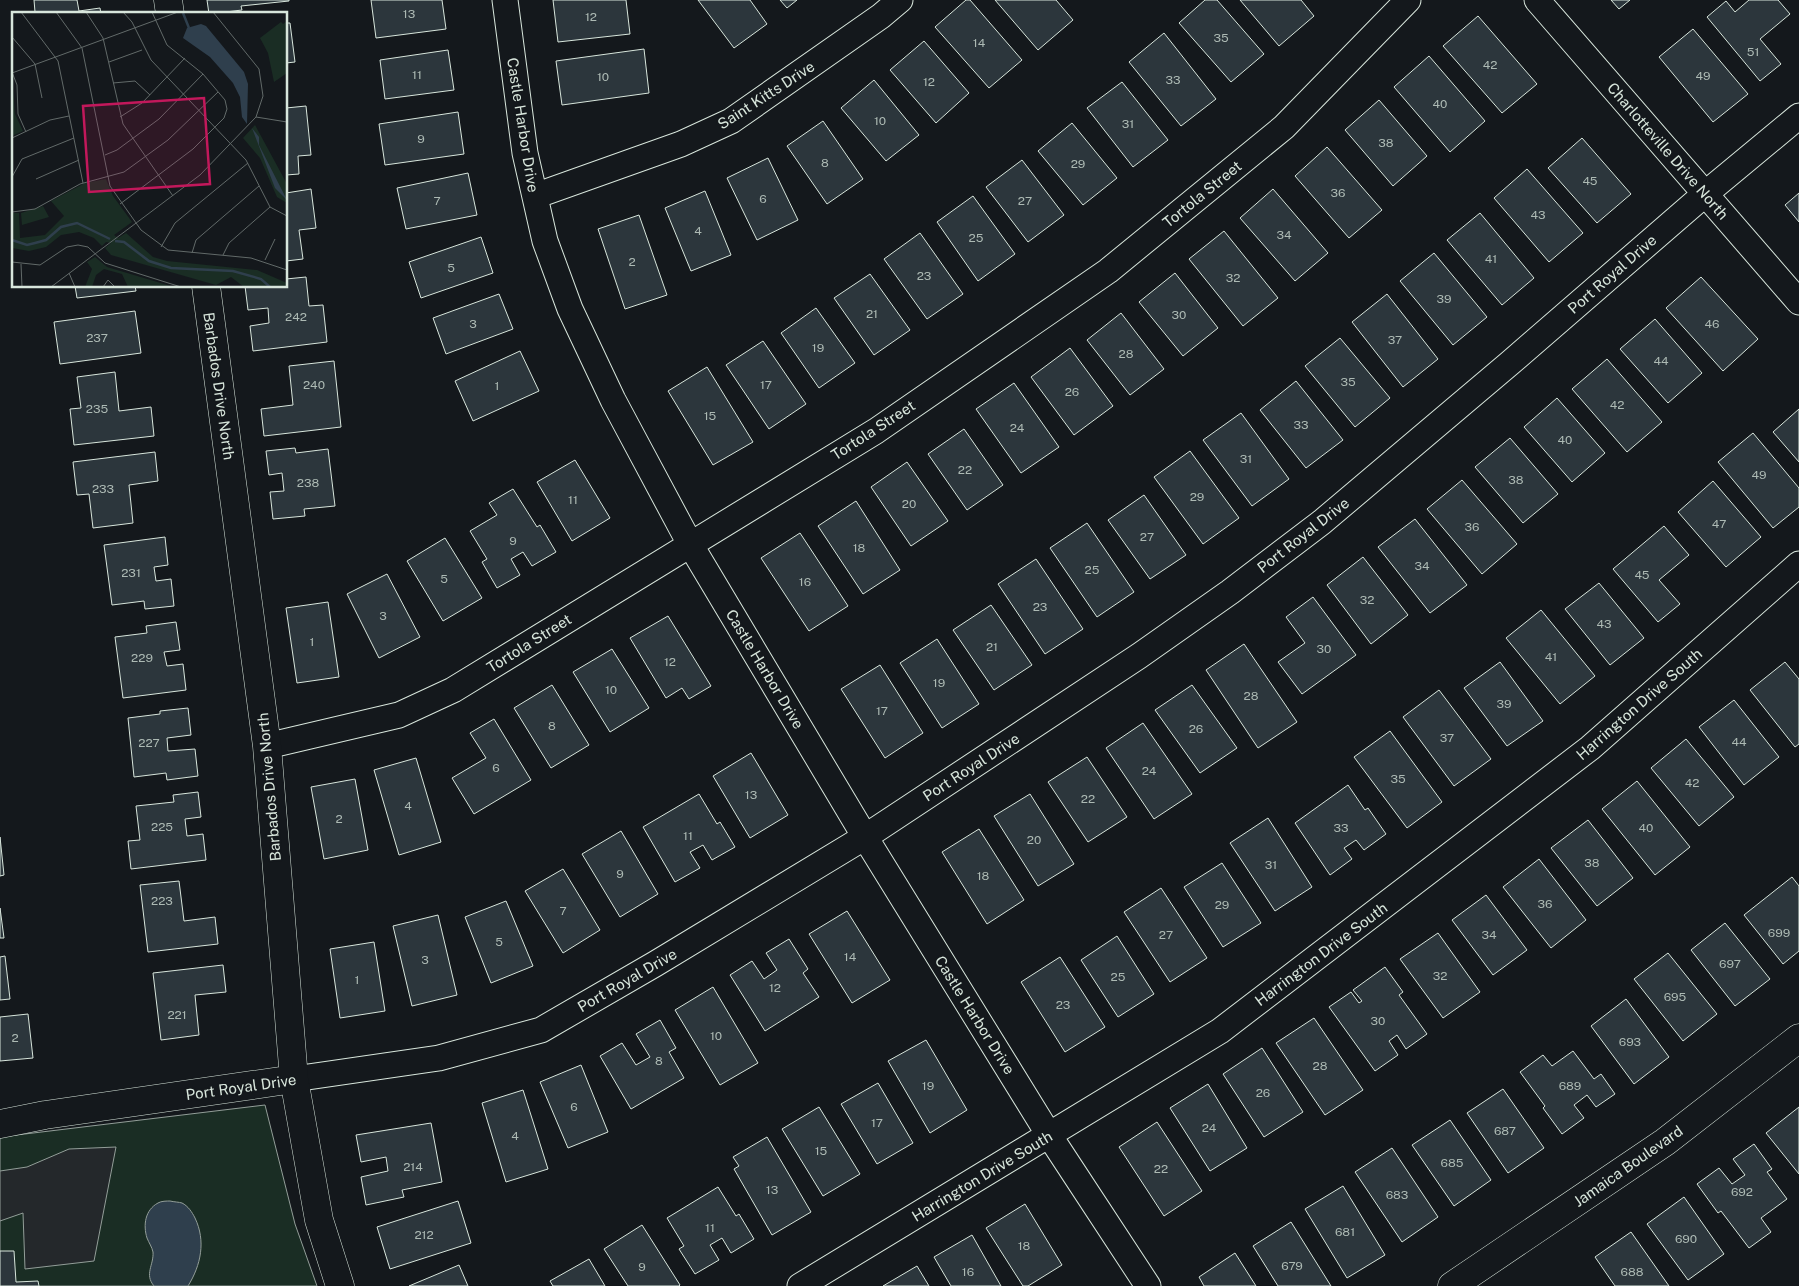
<svg xmlns="http://www.w3.org/2000/svg" width="1799" height="1286" viewBox="0 0 1799 1286" font-family="'Public Sans',sans-serif">
	<rect width="100%" height="100%" fill="#14181c"/>
	<path fill="#1a2d24" stroke="#939e99" d="M265 1105 295 1224 317 1286H0V1137Z"/>
	<path fill="#24282b" stroke="#939e99" d="M116 1147 94 1261 25 1269 23 1213 0 1221V1171L27 1167 69 1149Z"/>
	<path fill="#2f3f4d" stroke="#939e99" d="M170 1201C174 1202 179 1202 182 1203 188 1206 192 1212 195 1218 206 1241 201 1265 188 1286H154C144 1274 154 1265 153 1252 152 1247 149 1243 147 1238 143 1225 145 1210 158 1203 161 1201 167 1201 170 1201Z"/>
	<path fill="#2c363c" stroke="#d8e6dc" d="M34 0H77L79 11 100 8 101 14H22L35 12Z
		M207 0H289V1L241 6 242 10 209 14Z
		M371 0H442L446 29 376 38Z
		M553 0H626L630 34 558 42Z
		M698 0H750L767 24 734 48Z
		M780 0H797L787 8Z
		M966 0H970L1022 60 989 88 935 27Z
		M995 0H1056L1073 20 1038 50Z
		M1205 0H1217L1264 54 1231 82 1179 23Z
		M1240 0H1301L1314 16 1279 46Z
		M1611 0H1630L1619 9Z
		M1749 0H1778L1790 14 1760 39 1781 64 1760 81 1707 17 1726 1 1735 12Z
		M1478 16 1537 84 1502 113 1443 46Z
		M286 23H290L295 62 286 63Z
		M1693 29 1748 94 1713 122 1659 57Z
		M1164 33 1216 99 1181 126 1129 62Z
		M924 41 969 93 936 123 890 70Z
		M644 49 649 93 562 105 556 61Z
		M448 50 454 90 385 99 380 60Z
		M1429 56 1485 121 1450 152 1394 87Z
		M874 80 919 135 886 161 841 108Z
		M1122 82 1168 140 1133 167 1087 108Z
		M1379 100 1427 156 1393 186 1345 130Z
		M306 106 311 155 298 156 299 174 286 175V108Z
		M458 112 464 154 385 165 379 124Z
		M823 121 863 179 827 204 787 146Z
		M1072 123 1117 178 1083 205 1038 151Z
		M1582 138 1631 194 1597 223 1548 168Z
		M1327 147 1382 210 1349 238 1295 176Z
		M768 158 798 220 757 240 727 178Z
		M1022 160 1064 215 1028 242 986 187Z
		M1527 169 1583 233 1549 262 1494 198Z
		M468 173 477 215 406 229 397 188Z
		M311 189 316 228 299 230 303 259 286 261V193Z
		M1273 189 1328 253 1295 281 1240 218Z
		M705 191 731 255 691 271 665 208Z
		M1799 193V222L1785 205Z
		M973 196 1015 254 978 281 937 222Z
		M1480 213 1534 278 1502 305 1447 240Z
		M639 215 667 295 625 309 598 229Z
		M1224 231 1278 298 1243 326 1189 259Z
		M920 233 963 294 927 319 884 259Z
		M481 237 493 273 421 298 409 262Z
		M1434 253 1487 317 1453 345 1400 281Z
		M1175 273 1218 328 1183 356 1139 302Z
		M870 274 910 330 874 355 834 298Z
		M306 277 309 306 323 305 327 342 253 351 250 326 269 323 268 308 248 310 245 286H286V279Z
		M1701 277 1758 339 1723 371 1666 308Z
		M75 286H135L136 291 77 298Z
		M499 294 513 329 446 354 433 318Z
		M1387 294 1438 359 1403 387 1352 322Z
		M816 308 855 363 819 388 781 333Z
		M135 311 141 353 60 364 54 322Z
		M1121 313 1164 369 1130 395 1087 340Z
		M1655 319 1702 373 1668 403 1620 349Z
		M1340 338 1390 398 1355 427 1305 366Z
		M763 341 806 404 769 429 726 365Z
		M1070 348 1113 406 1074 435 1031 377Z
		M520 351 539 391 473 421 455 381Z
		M1607 359 1662 422 1627 452 1572 389Z
		M334 361 341 427 264 436 261 409 293 405 289 366Z
		M707 367 753 442 713 465 668 391Z
		M115 372 119 411 151 407 154 436 74 445 70 409 81 408 77 377Z
		M1296 381 1343 440 1306 468 1260 410Z
		M1014 383 1059 447 1021 473 976 409Z
		M1557 398 1605 453 1572 482 1524 427Z
		M1799 409V462L1773 432Z
		M1241 413 1289 479 1252 506 1203 440Z
		M964 429 1003 485 967 510 928 454Z
		M1753 433 1799 488V507L1773 528 1718 462Z
		M1510 438 1558 494 1523 523 1475 467Z
		M295 448 296 453 328 449 335 506 304 509 305 516 273 519 270 492 284 491 282 473 269 475 266 451Z
		M1190 451 1239 518 1203 544 1154 477Z
		M155 452 158 481 129 485 133 523 93 528 89 494 77 495 73 462Z
		M575 460 610 518 572 541 537 482Z
		M907 462 948 521 911 546 871 487Z
		M1462 480 1517 544 1482 574 1427 509Z
		M1713 481 1761 537 1726 567 1678 512Z
		M513 489 537 527 540 525 556 552 532 566 523 552 511 559 520 575 497 588 482 562 487 559 470 531 497 515 489 503Z
		M1144 495 1186 555 1150 579 1108 520Z
		M856 501 900 570 863 594 818 526Z
		M1415 519 1467 585 1430 613 1378 547Z
		M1087 523 1134 592 1097 617 1050 548Z
		M1664 526 1689 555 1659 580 1680 604 1658 622 1613 569Z
		M800 533 848 606 809 631 761 558Z
		M165 537 168 565 154 567 156 581 171 579 174 606 145 609 144 601 112 605 104 545Z
		M445 538 482 598 443 621 407 561Z
		M1363 557 1408 615 1371 644 1327 585Z
		M1036 559 1083 629 1045 654 998 584Z
		M387 574 420 637 379 658 347 594Z
		M1599 583 1644 638 1610 665 1565 609Z
		M1313 597 1356 655 1302 694 1278 662 1305 643 1286 617Z
		M328 602 339 677 297 683 286 608Z
		M991 605 1032 665 994 690 953 630Z
		M1541 610 1595 676 1560 704 1506 638Z
		M668 616 711 686 689 699 682 688 666 698 630 638Z
		M176 622 180 650 164 652 167 666 183 664 186 690 123 698 115 637 147 633 146 626Z
		M937 639 979 704 942 728 900 663Z
		M1244 644 1297 722 1258 748 1206 670Z
		M612 649 649 708 610 732 573 672Z
		M1500 662 1543 721 1507 746 1464 688Z
		M1785 662 1799 679V744L1795 747 1750 690Z
		M880 665 923 733 885 758 841 689Z
		M552 685 589 745 551 768 514 708Z
		M1192 685 1237 748 1200 773 1155 710Z
		M1439 690 1491 759 1454 786 1403 717Z
		M1734 700 1779 757 1744 785 1699 727Z
		M188 708 191 735 167 738 168 751 195 749 198 776 167 780 166 773 134 777 128 718 160 714V711Z
		M494 719 531 780 474 814 452 778 486 758 470 733Z
		M1143 723 1192 794 1154 819 1106 748Z
		M1390 731 1442 802 1407 828 1354 757Z
		M1686 739 1734 797 1699 826 1651 768Z
		M751 753 788 815 750 838 713 776Z
		M1087 757 1127 817 1088 842 1048 782Z
		M416 758 441 842 399 855 374 770Z
		M355 779 368 850 324 859 311 787Z
		M1637 781 1690 847 1655 875 1602 809Z
		M1348 785 1365 810 1368 808 1386 834 1364 850 1356 840 1344 848 1352 859 1330 875 1295 823Z
		M198 792 201 817 185 819 187 836 203 834 206 860 131 869 128 841 140 840 136 806 174 802 173 795Z
		M699 794 717 824 720 822 735 847 712 860 703 845 690 852 700 868 675 882 643 827Z
		M1030 794 1074 864 1038 886 994 816Z
		M1268 818 1312 887 1275 911 1230 843Z
		M1588 820 1633 878 1597 906 1551 848Z
		M979 829 1024 900 987 924 942 852Z
		M621 831 658 894 620 917 582 854Z
		M0 837 4 875 0 876Z
		M1539 859 1586 920 1551 948 1503 887Z
		M1222 863 1261 923 1223 947 1184 887Z
		M563 869 600 930 563 953 525 891Z
		M1792 877 1799 886V951L1783 964 1744 915Z
		M179 881 184 921 215 917 218 944 148 952 140 885Z
		M1161 888 1207 958 1170 982 1124 912Z
		M1486 895 1527 950 1493 975 1452 920Z
		M506 901 533 966 491 983 465 917Z
		M0 908 4 938H0Z
		M847 911 890 980 852 1003 809 934Z
		M438 915 457 995 412 1006 393 926Z
		M1725 923 1770 979 1735 1006 1691 950Z
		M1438 933 1480 992 1443 1018 1400 959Z
		M1117 936 1154 994 1118 1017 1081 960Z
		M789 939 808 969 803 973 819 997 765 1031 730 975 752 961 764 979 777 970 766 953Z
		M374 942 385 1011 340 1018 330 949Z
		M1668 953 1717 1014 1683 1041 1634 979Z
		M5 956 10 999 0 1000V957Z
		M1060 957 1105 1027 1065 1052 1021 982Z
		M223 965 226 992 195 995 199 1035 161 1040 153 973Z
		M1385 967 1403 992 1399 995 1427 1034 1406 1049 1397 1035 1389 1041 1398 1055 1375 1071 1329 1007 1351 992 1359 1003 1362 1001 1353 990Z
		M713 987 758 1063 720 1085 675 1010Z
		M1626 999 1669 1057 1634 1084 1591 1026Z
		M28 1014 33 1058 0 1061V1017Z
		M1314 1018 1363 1090 1325 1115 1276 1043Z
		M660 1020 676 1048 669 1052 684 1078 631 1109 600 1056 622 1043 636 1065 650 1057 636 1034Z
		M926 1040 967 1110 930 1133 888 1061Z
		M1262 1048 1303 1112 1264 1137 1223 1074Z
		M1573 1051 1594 1079 1601 1074 1615 1094 1596 1107 1587 1095 1574 1105 1584 1118 1562 1134 1543 1108 1545 1106 1520 1072 1543 1055 1552 1066Z
		M581 1065 608 1132 568 1148 540 1082Z
		M878 1083 913 1143 877 1164 841 1104Z
		M1208 1084 1247 1148 1210 1171 1170 1108Z
		M1503 1089 1544 1148 1508 1173 1467 1113Z
		M523 1090 548 1169 506 1182 482 1103Z
		M819 1107 860 1174 823 1196 782 1129Z
		M1799 1107V1174L1766 1133Z
		M1450 1120 1491 1180 1454 1206 1412 1145Z
		M1157 1122 1202 1191 1164 1216 1119 1147Z
		M431 1123 442 1182 402 1190 404 1197 366 1205 361 1177 388 1171 386 1157 361 1162 356 1135Z
		M767 1137 811 1212 772 1235 734 1169 739 1166 733 1157Z
		M1754 1144 1772 1169 1767 1172 1787 1199 1761 1218 1771 1232 1749 1248 1721 1211 1718 1213 1697 1184 1719 1168 1732 1184 1745 1175 1733 1159Z
		M1392 1148 1438 1217 1402 1242 1355 1172Z
		M1343 1186 1385 1255 1347 1278 1305 1209Z
		M718 1187 736 1216 739 1214 754 1239 731 1253 722 1238 710 1245 719 1260 695 1274 679 1249 684 1246 667 1218Z
		M1684 1197 1724 1254 1688 1280 1647 1224Z
		M458 1201 471 1243 390 1269 377 1227Z
		M1025 1204 1062 1265 1028 1286H1023L986 1228Z
		M1291 1222 1331 1286H1278L1253 1246Z
		M642 1225 680 1285 679 1286H628L604 1249Z
		M1631 1232 1669 1286H1615L1595 1257Z
		M972 1235 1001 1286H951L934 1257Z
		M0 1251H14L16 1282 38 1281 39 1286H0Z
		M1235 1253 1256 1286H1204L1199 1277Z
		M589 1259 605 1286H553L550 1281Z
		M459 1265 468 1286H409Z
		M917 1266 929 1286H883Z"/>
	<g fill="none" stroke-linecap="round" stroke-linejoin="round">
		<defs>
			<path id="minor" d="M505 0 525 153 545 241 570 309 613 400 690 544 865 837 1049 1135 1148 1286
				M1537 0 1799 302
				M535 196 681 144 731 121 881 16 900 0
				M267 746 399 715 453 690 876 431 1108 271 1284 127 1408 0
				M294 1079 439 1058 541 1030 655 964 865 837 1139 656 1230 592 1322 522 1510 363 1705 194 1799 116
				M800 1286 1220 1031 1590 748 1799 564"/>
			<path id="tertiary" d="M168 0 170 14
				M206 286 267 746 294 1079 319 1220 340 1286
				M0 1124 45 1115 294 1079
				M1452 1286 1665 1142 1799 1038"/>
		</defs>
		<use href="#minor" stroke="#d8e6dc" stroke-width="27"/>
		<use href="#tertiary" stroke="#d8e6dc" stroke-width="29"/>
		<use href="#minor" stroke="#14181c" stroke-width="25"/>
		<use href="#tertiary" stroke="#14181c" stroke-width="28"/>
	</g>
	<g text-anchor="middle" dominant-baseline="central" stroke-width="4" stroke-linejoin="round" paint-order="stroke">
		<g font-size="12" fill="#adbab4">
			<text x="409" y="14">13</text>
			<text x="591" y="17">12</text>
			<text x="1221" y="38">35</text>
			<text x="979" y="43">14</text>
			<text x="1753" y="52">51</text>
			<text x="1490" y="65">42</text>
			<text x="417" y="75">11</text>
			<text x="1703" y="76">49</text>
			<text x="603" y="77">10</text>
			<text x="1173" y="80">33</text>
			<text x="929" y="82">12</text>
			<text x="1440" y="104">40</text>
			<text x="880" y="121">10</text>
			<text x="1128" y="124">31</text>
			<text x="421" y="139">9</text>
			<text x="1386" y="143">38</text>
			<text x="825" y="163">8</text>
			<text x="1078" y="164">29</text>
			<text x="1590" y="181">45</text>
			<text x="1338" y="193">36</text>
			<text x="763" y="199">6</text>
			<text x="437" y="201">7</text>
			<text x="1025" y="201">27</text>
			<text x="1538" y="215">43</text>
			<text x="698" y="231">4</text>
			<text x="1284" y="235">34</text>
			<text x="976" y="238">25</text>
			<text x="1491" y="259">41</text>
			<text x="632" y="262">2</text>
			<text x="451" y="268">5</text>
			<text x="924" y="276">23</text>
			<text x="1233" y="278">32</text>
			<text x="1444" y="299">39</text>
			<text x="872" y="314">21</text>
			<text x="1179" y="315">30</text>
			<text x="296" y="317">242</text>
			<text x="473" y="324">3</text>
			<text x="1712" y="324">46</text>
			<text x="97" y="338">237</text>
			<text x="1395" y="340">37</text>
			<text x="818" y="348">19</text>
			<text x="1126" y="354">28</text>
			<text x="1661" y="361">44</text>
			<text x="1348" y="382">35</text>
			<text x="314" y="385">240</text>
			<text x="766" y="385">17</text>
			<text x="497" y="386">1</text>
			<text x="1072" y="392">26</text>
			<text x="1617" y="405">42</text>
			<text x="97" y="409">235</text>
			<text x="710" y="416">15</text>
			<text x="1301" y="425">33</text>
			<text x="1017" y="428">24</text>
			<text x="1565" y="440">40</text>
			<text x="1246" y="459">31</text>
			<text x="965" y="470">22</text>
			<text x="1759" y="475">49</text>
			<text x="1516" y="480">38</text>
			<text x="308" y="483">238</text>
			<text x="103" y="489">233</text>
			<text x="1197" y="497">29</text>
			<text x="573" y="500">11</text>
			<text x="909" y="504">20</text>
			<text x="1719" y="524">47</text>
			<text x="1472" y="527">36</text>
			<text x="1147" y="537">27</text>
			<text x="513" y="541">9</text>
			<text x="859" y="548">18</text>
			<text x="1422" y="566">34</text>
			<text x="1092" y="570">25</text>
			<text x="131" y="573">231</text>
			<text x="1642" y="575">45</text>
			<text x="444" y="579">5</text>
			<text x="805" y="582">16</text>
			<text x="1367" y="600">32</text>
			<text x="1040" y="607">23</text>
			<text x="383" y="616">3</text>
			<text x="1604" y="624">43</text>
			<text x="312" y="642">1</text>
			<text x="992" y="647">21</text>
			<text x="1324" y="649">30</text>
			<text x="1551" y="657">41</text>
			<text x="142" y="658">229</text>
			<text x="670" y="662">12</text>
			<text x="939" y="683">19</text>
			<text x="611" y="690">10</text>
			<text x="1251" y="696">28</text>
			<text x="1504" y="704">39</text>
			<text x="882" y="711">17</text>
			<text x="552" y="726">8</text>
			<text x="1196" y="729">26</text>
			<text x="1447" y="738">37</text>
			<text x="1739" y="742">44</text>
			<text x="149" y="743">227</text>
			<text x="496" y="768">6</text>
			<text x="1149" y="771">24</text>
			<text x="1398" y="779">35</text>
			<text x="1692" y="783">42</text>
			<text x="751" y="795">13</text>
			<text x="1088" y="799">22</text>
			<text x="408" y="806">4</text>
			<text x="339" y="819">2</text>
			<text x="162" y="827">225</text>
			<text x="1341" y="828">33</text>
			<text x="1646" y="828">40</text>
			<text x="688" y="836">11</text>
			<text x="1034" y="840">20</text>
			<text x="1592" y="863">38</text>
			<text x="1271" y="865">31</text>
			<text x="620" y="874">9</text>
			<text x="983" y="876">18</text>
			<text x="162" y="901">223</text>
			<text x="1545" y="904">36</text>
			<text x="1222" y="905">29</text>
			<text x="563" y="911">7</text>
			<text x="1779" y="933">699</text>
			<text x="1166" y="935">27</text>
			<text x="1489" y="935">34</text>
			<text x="499" y="942">5</text>
			<text x="850" y="957">14</text>
			<text x="425" y="960">3</text>
			<text x="1730" y="964">697</text>
			<text x="1440" y="976">32</text>
			<text x="1118" y="977">25</text>
			<text x="357" y="980">1</text>
			<text x="775" y="988">12</text>
			<text x="1675" y="997">695</text>
			<text x="1063" y="1005">23</text>
			<text x="177" y="1015">221</text>
			<text x="1378" y="1021">30</text>
			<text x="716" y="1036">10</text>
			<text x="15" y="1038">2</text>
			<text x="1630" y="1042">693</text>
			<text x="659" y="1061">8</text>
			<text x="1320" y="1066">28</text>
			<text x="928" y="1086">19</text>
			<text x="1570" y="1086">689</text>
			<text x="1263" y="1093">26</text>
			<text x="574" y="1107">6</text>
			<text x="877" y="1123">17</text>
			<text x="1209" y="1128">24</text>
			<text x="1505" y="1131">687</text>
			<text x="515" y="1136">4</text>
			<text x="821" y="1151">15</text>
			<text x="1452" y="1163">685</text>
			<text x="413" y="1167">214</text>
			<text x="1161" y="1169">22</text>
			<text x="772" y="1190">13</text>
			<text x="1742" y="1192">692</text>
			<text x="1397" y="1195">683</text>
			<text x="710" y="1228">11</text>
			<text x="1345" y="1232">681</text>
			<text x="424" y="1235">212</text>
			<text x="1686" y="1239">690</text>
			<text x="1024" y="1246">18</text>
			<text x="1292" y="1266">679</text>
			<text x="642" y="1267">9</text>
			<text x="968" y="1272">16</text>
			<text x="1632" y="1272">688</text>
		</g>
		<g font-size="15" fill="#d8e6dc" stroke="#14181c">
			<text transform="translate(766 95) rotate(-33)">Saint Kitts Drive</text>
			<text transform="translate(523 125) rotate(81)">Castle Harbor Drive</text>
			<text transform="translate(1668 151) rotate(49)">Charlotteville Drive North</text>
			<text transform="translate(1202 194) rotate(-39)">Tortola Street</text>
			<text transform="translate(1612 274) rotate(-41)">Port Royal Drive</text>
			<text transform="translate(219 386) rotate(82)">Barbados Drive North</text>
			<text transform="translate(873 430) rotate(-33)">Tortola Street</text>
			<text transform="translate(1303 535) rotate(-38)">Port Royal Drive</text>
			<text transform="translate(529 643) rotate(-32)">Tortola Street</text>
			<text transform="translate(765 669) rotate(59)">Castle Harbor Drive</text>
			<text transform="translate(1639 704) rotate(-41)">Harrington Drive South</text>
			<text transform="translate(971 767) rotate(-33)">Port Royal Drive</text>
			<text transform="translate(269 787) rotate(-95)">Barbados Drive North</text>
			<text transform="translate(1321 954) rotate(-37)">Harrington Drive South</text>
			<text transform="translate(627 980) rotate(-30)">Port Royal Drive</text>
			<text transform="translate(975 1015) rotate(58)">Castle Harbor Drive</text>
			<text transform="translate(241 1087) rotate(-8)">Port Royal Drive</text>
			<text transform="translate(1628 1166) rotate(-35)">Jamaica Boulevard</text>
			<text transform="translate(982 1176) rotate(-31)">Harrington Drive South</text>
		</g>
	</g>
	<g transform="translate(12 12)">
		<rect width="275" height="275" fill="#14181c"/>
		<path d="M275 9V61L262 70 256 41 248 26 269 10 271 12ZM0 65 3 102 11 119 0 124ZM243 113 275 172V191L265 185 248 146 231 126ZM94 167 101 184 120 210 102 223 106 226 114 221 141 245 155 249 245 258 275 271V275H232L219 265 204 273 99 243 93 236 99 231 94 230 90 234 82 226 67 220 49 223 34 235 17 239 0 236V201H7L8 226 33 223 52 204 39 189 73 171ZM31 194 37 205 10 213 9 201ZM83 245 95 255 162 275H116L110 262 92 257 84 263 80 275H73L80 257 75 250Z" fill="#1a2d24"/>
		<path d="M189 12 194 14 232 60 236 72 235 112 230 105 228 85 221 71 198 45 171 26 175 16ZM240 116 247 125V133L275 188 263 176Z" fill="#2f3f4d"/>
		<path fill="none" stroke="#2f3f4d" stroke-width="2.5" d="M171 1 177 16M0 228 15 233 23 231 34 228 49 215 65 211 98 227M103 229 112 230 137 249 159 256 221 259 249 267 258 275"/>
		<path fill="none" stroke="#626a69" stroke-width="1" d="M9 0 46 49 71 171M44 0 70 36 98 174 129 218 156 238 239 246 275 258M74 0 91 26 111 112 161 184M111 0 120 10 139 48 234 148 258 195 275 204M0 25 23 52 30 86M97 50 130 38M0 60 5 73 6 102 14 120M0 61 166 0M101 71 123 69 138 83M108 105 130 91 173 46M244 105 275 110M0 126 38 108 57 104M93 143 105 138 147 107 191 62M0 165 10 147 62 126M24 167 67 148M108 192 181 137 212 106 215 97 213 88 191 62 155 33 140 0M0 200 23 197 68 172 112 160 156 128 206 80M149 235 163 211 236 151M180 241 184 228 247 174M211 243 217 231 258 195M253 248 263 227M0 250 28 253 55 235 66 233 76 235 93 251 169 275M9 252 10 275M57 261 63 275M39 275 188 163 244 105 251 84 247 57 201 0M91 275 96 268 103 275"/>
		<path fill="#c2185b" fill-opacity="0.15" stroke="#c2185b" stroke-width="2.5" d="M192 86 198 172 77 180 71 94Z"/>
		<rect width="275" height="275" fill="none" stroke="#d8e6dc" stroke-width="2.5"/>
	</g>
</svg>
